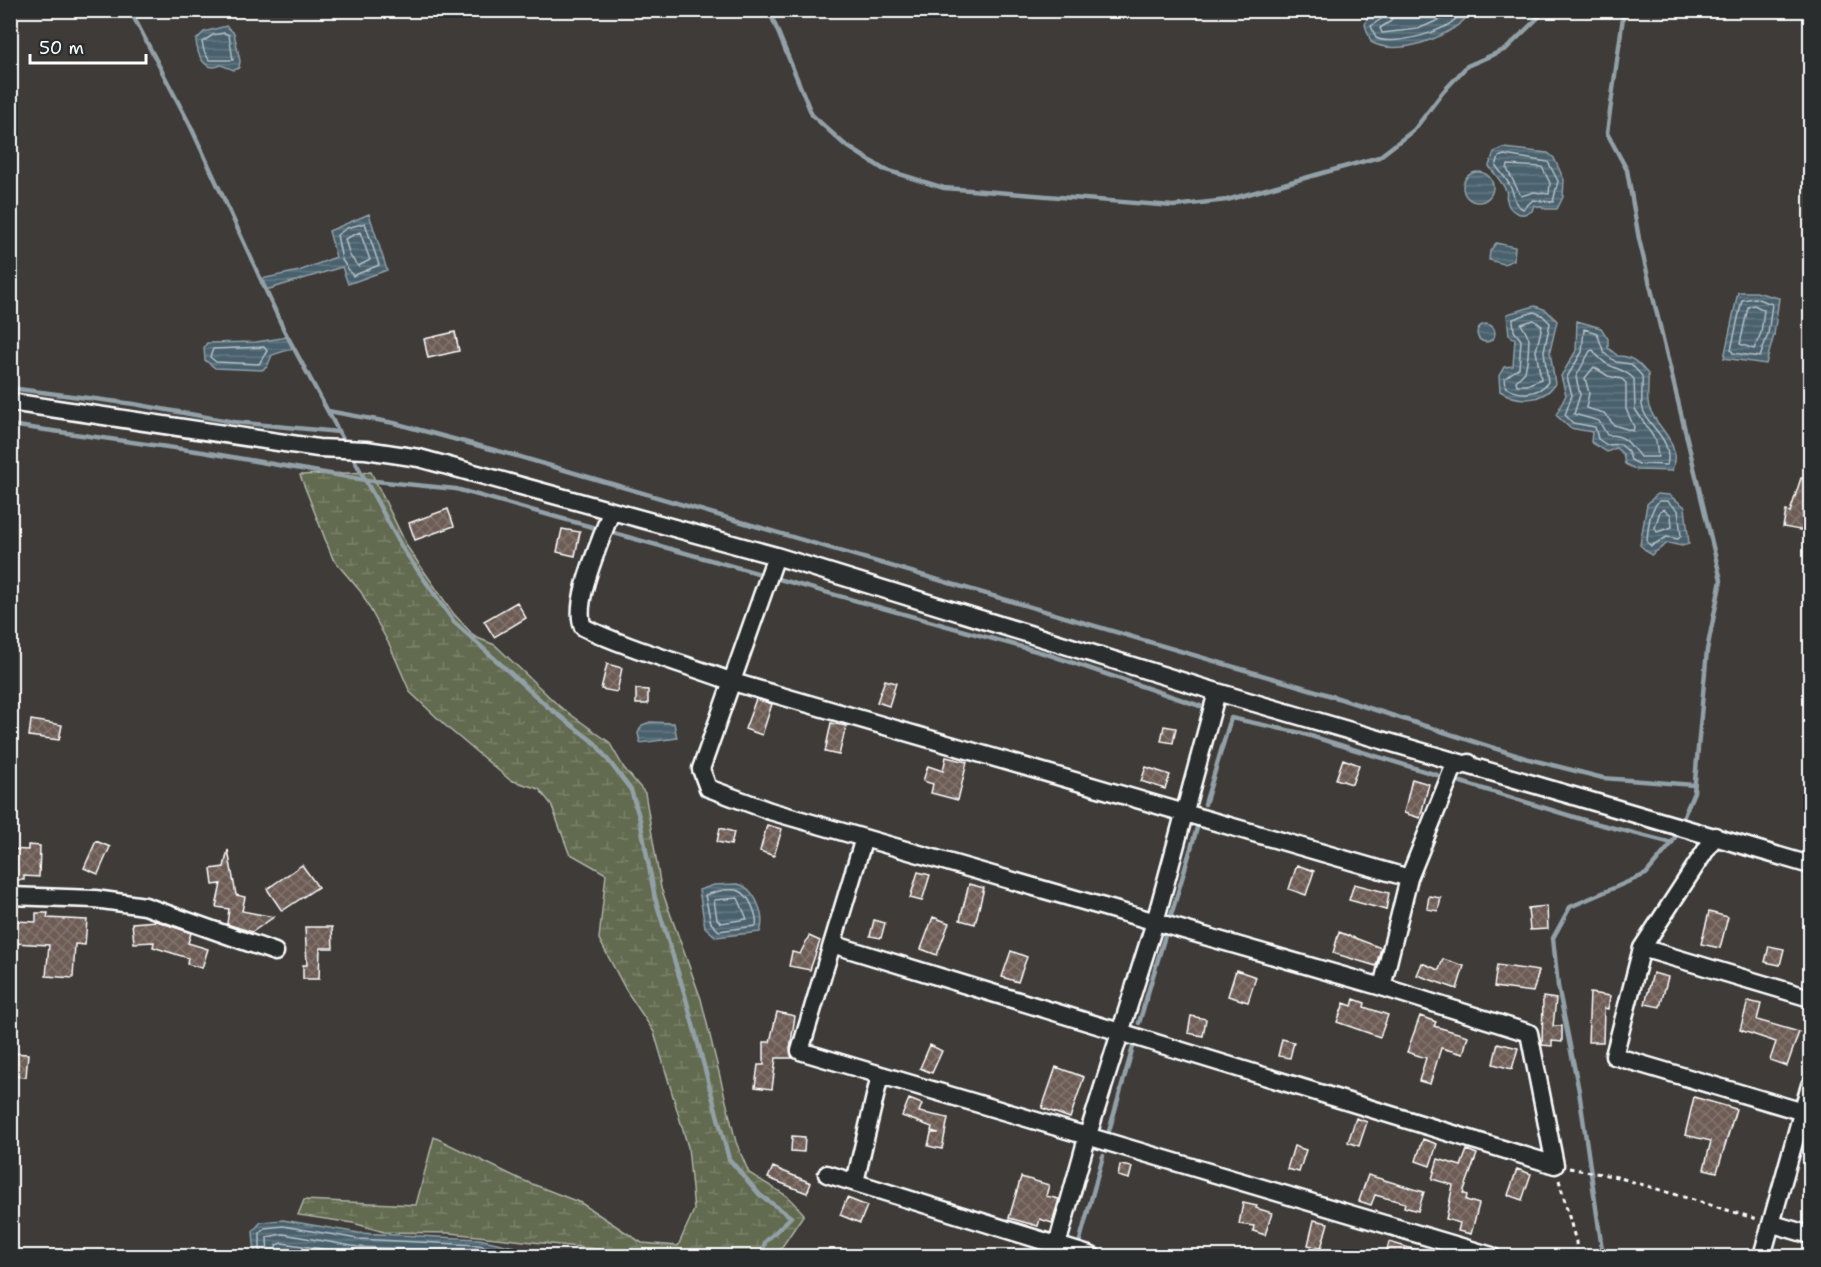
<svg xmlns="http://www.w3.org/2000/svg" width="1821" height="1267" viewBox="0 0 1821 1267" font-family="'Shantell Sans',sans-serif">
	<defs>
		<pattern id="wetland-marsh" width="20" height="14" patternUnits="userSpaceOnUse" patternTransform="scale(1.5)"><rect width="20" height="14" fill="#626a50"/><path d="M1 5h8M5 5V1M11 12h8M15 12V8" fill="none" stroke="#7a806a"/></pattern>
		<pattern id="water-rules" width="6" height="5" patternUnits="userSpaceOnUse" patternTransform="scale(1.5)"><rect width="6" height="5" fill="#49616d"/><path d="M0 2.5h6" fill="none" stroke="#647983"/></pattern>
		<pattern id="building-cross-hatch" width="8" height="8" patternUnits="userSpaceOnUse" patternTransform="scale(1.5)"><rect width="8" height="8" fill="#6c5c54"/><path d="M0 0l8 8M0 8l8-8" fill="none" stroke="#82746e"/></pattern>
	</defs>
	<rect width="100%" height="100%" fill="#3e3b39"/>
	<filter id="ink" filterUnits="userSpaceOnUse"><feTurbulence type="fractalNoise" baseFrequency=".0167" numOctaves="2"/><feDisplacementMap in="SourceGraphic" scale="12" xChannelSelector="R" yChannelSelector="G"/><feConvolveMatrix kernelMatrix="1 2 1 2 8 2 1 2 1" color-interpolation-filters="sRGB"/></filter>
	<g filter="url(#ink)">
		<path fill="url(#wetland-marsh)" stroke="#b0b4a8" stroke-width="1.5" d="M371 472 408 548 453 613 475 637 495 645 559 706 609 742 624 768 645 793 661 888 701 999 736 1142 749 1173 787 1196 804 1214 776 1256H616L614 1251 450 1233 384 1232 353 1223 298 1215 304 1200 416 1205 434 1137 522 1180 581 1203 642 1243 678 1246 694 1210 688 1147 654 1032 626 990 599 939 606 874 569 853 551 804 539 789 510 780 449 729 410 692 390 646 361 592 333 559 300 475Z"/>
		<path fill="url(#water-rules)" stroke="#92a0a7" stroke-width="1.5" d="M1388 10 1466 11 1467 17C1448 38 1397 57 1371 42L1365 25 1367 18Z
			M226 26 234 33 240 61 239 68 234 70 221 65C204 73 197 54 196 40L204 32Z
			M1504 148 1548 153 1554 158 1564 180 1563 197 1557 209H1546L1534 205 1532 211C1523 218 1509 213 1507 200 1505 195 1508 196 1506 191 1503 182 1494 174 1489 166L1494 152Z
			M1463 187a15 15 0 1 1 30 0a15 15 0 1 1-30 0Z
			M369 214 387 270 348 284 342 267 266 290 261 279 299 271 336 257 329 231Z
			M1496 243 1515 247 1514 260 1504 264 1489 260 1490 251Z
			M1738 292H1756L1779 298 1774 335 1766 364 1724 358Z
			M1535 306 1546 310 1557 321 1550 351 1555 384C1542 403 1517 402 1500 391L1499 376 1504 367 1513 366 1515 339 1509 335 1507 314Z
			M1577 321 1601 328 1608 339V348L1618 356C1633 356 1638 363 1648 374 1649 384 1646 398 1649 407 1657 430 1682 440 1672 471L1637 470 1625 464 1623 454 1616 448 1607 452 1591 442 1592 432 1570 428 1556 415 1566 395 1561 376 1576 351Z
			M1477 333a9 9 0 1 1 18 0a9 9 0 1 1-18 0Z
			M288 337 294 348 272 355 267 367 262 370 215 368 205 360 204 347 207 343 256 342Z
			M1657 494 1669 495 1685 507 1689 544 1682 546 1668 543 1651 555 1640 545 1647 504Z
			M650 722 674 723 677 738 640 743 638 733 642 725Z
			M737 884C755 887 766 916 760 932L716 937 705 927 699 890 714 885Z
			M283 1220 359 1233 479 1239 554 1256H255L253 1231 261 1222Z"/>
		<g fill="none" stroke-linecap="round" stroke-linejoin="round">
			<path stroke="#b6c0c5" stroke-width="1.5" d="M1386 10 1384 17 1371 26 1376 38C1392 47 1459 30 1461 10
				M1394 10 1391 21 1380 28 1382 33 1418 29 1450 15 1453 10
				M224 33 229 35 233 60H209L204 51 202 42 213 35Z
				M1504 155 1548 162 1558 181 1553 202 1533 200 1523 209C1512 203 1516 198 1511 188 1508 180 1501 173 1496 166L1499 157Z
				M1508 165 1542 167 1550 183 1549 194 1534 192 1521 196 1507 169Z
				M365 223 379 265 353 276 342 260 337 235 347 228Z
				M360 232 370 260 358 266 350 256 345 239Z
				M1755 298 1772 304 1768 334 1760 357 1733 353 1731 350 1742 300Z
				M1754 305 1764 310 1761 333 1754 349 1740 344 1748 307Z
				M1534 312 1542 315 1550 323 1544 351 1548 382C1539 395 1518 396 1506 387L1505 378 1519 368 1521 340 1514 331 1513 319Z
				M1534 320 1542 326 1536 351 1541 379 1527 385H1517L1516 381 1525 372 1528 356 1529 338 1521 324Z
				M1584 329 1597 333 1604 353 1616 362 1631 364 1642 376C1643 386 1641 395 1642 405 1645 427 1674 437 1667 465L1639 464 1631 460 1628 451 1620 444 1607 445 1598 439 1595 427 1573 423 1565 415 1572 395 1567 377 1582 352Z
				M264 347 267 351 259 364 216 362 210 357 213 349Z
				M1593 350C1609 373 1620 364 1634 379L1635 409 1656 441 1658 457H1640C1629 443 1626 435 1607 435L1599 421 1574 414 1580 395 1576 377 1590 351Z
				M1594 367 1608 376 1622 379 1626 383V409L1634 427 1633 431 1614 425 1604 413 1586 408 1589 393 1585 378Z
				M1659 501H1667L1678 510 1681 536 1678 539 1667 537 1651 546 1647 542C1648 527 1649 511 1659 501Z
				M1664 509 1671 515 1672 527 1657 532 1655 528 1660 511Z
				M723 890C728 890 734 889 739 891 749 894 758 916 756 926L719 931 711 923 705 895Z
				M738 898 747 919 721 923 717 919 714 900Z
				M260 1256V1233L265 1228 283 1226 358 1239 478 1245 528 1256
				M268 1256 267 1237 283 1234 358 1247 477 1252 495 1256
				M277 1256 276 1245 282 1243 371 1256"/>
			<path stroke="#92a0a7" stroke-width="4.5" d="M130 10 191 127 284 330 346 445
				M769 10 812 115 844 144 883 169 944 188 1173 206 1227 200 1379 157 1414 130 1443 92 1467 66 1506 49 1546 10
				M1624 10 1607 133 1627 170 1639 239 1721 580 1707 650 1694 792 1681 823
				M10 388 134 404 234 422 339 432
				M328 411 394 423 517 456 1316 691 1525 758 1603 778 1694 785
				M10 425 203 452 365 480 456 489 1047 654 1200 706
				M350 452 403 549 454 622 548 707 595 743 631 790 640 820 655 898 685 995 729 1159 760 1195 791 1217 765 1242 762 1256
				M1461 782 1587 821 1672 843
				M1205 804 1231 718 1301 733 1437 775
				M1139 1023 1197 828
				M1109 1131 1133 1047
				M1080 1240 1103 1156
				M1603 1256 1579 1091 1558 986 1553 938 1570 907 1646 874 1672 843 1678 831"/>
		</g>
		<path fill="url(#building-cross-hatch)" stroke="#fff" stroke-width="1.5" d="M455 332 459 351 428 358 424 339Z
			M1801 478 1810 481V506L1805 531 1783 527 1786 511 1790 512Z
			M448 509 454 526 415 540 409 523Z
			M562 529 580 532 575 556 557 552Z
			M517 602 526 618 494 637 484 621Z
			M607 664 622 668 617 692 601 689Z
			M885 680 896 683 889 706 877 702Z
			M636 689 648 690V704H636Z
			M756 699 772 704 762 735 745 729Z
			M31 720 62 725 59 740 29 736Z
			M831 723 846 726 839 755 825 752Z
			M1164 726 1176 728 1173 743 1161 741Z
			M946 757 967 762 958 800 931 793 933 784 923 781 928 766 943 771Z
			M1343 759 1359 765 1352 784 1336 779Z
			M1146 767 1170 775 1165 789 1141 781Z
			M1412 779 1429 784 1420 818 1404 813Z
			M767 825 782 829 774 856 760 851Z
			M720 828 734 832 731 845 717 842Z
			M96 841 110 847 98 874 84 868Z
			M28 845 40 846 39 877 24 876V880H10V849L28 850Z
			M228 850 236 895 245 897 242 911 274 917 252 932 227 924 229 909 216 907 221 884 213 885 211 869 224 867Z
			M302 865 318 887 282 911 267 889Z
			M1297 865 1314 871 1306 895 1289 889Z
			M918 872 930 875 922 901 910 898Z
			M969 884 984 888 975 924 960 920Z
			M1354 884 1389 893 1386 910 1349 900Z
			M1429 896 1441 898 1438 911 1427 909Z
			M1547 906 1548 929 1530 930 1528 908Z
			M1709 912 1728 917 1720 948 1701 944Z
			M36 913H48L47 918 87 920 85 945 75 944 73 978 46 976 49 945 14 943 16 921 36 922Z
			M933 917 949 923 937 955 921 949Z
			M874 920 885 923 881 938 870 936Z
			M157 921 191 933 188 943 208 949 202 968 187 964 188 958 153 947 154 942 134 943 132 923Z
			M305 927H332L333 948H320L319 979H303V965H307Z
			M1339 932 1381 948 1376 966 1333 953Z
			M809 936 820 941 810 970 789 966 792 952 800 954Z
			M1769 946 1784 949 1780 965 1765 962Z
			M1011 951 1027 957 1018 982 1002 977Z
			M1443 959 1464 966 1457 989 1417 975 1422 963 1439 970Z
			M1497 965 1539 971 1533 992 1494 987Z
			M1236 970 1256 977 1248 1002 1228 996Z
			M1653 973 1668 977 1660 1007 1645 1004Z
			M1590 993 1610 996 1608 1009 1604 1008 1603 1042H1588Z
			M1543 997 1556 999 1553 1026H1562V1042L1552 1041V1046L1542 1045Z
			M1354 999 1365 1003 1364 1007 1388 1015 1380 1037 1337 1022 1344 1003 1352 1006Z
			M1748 1001 1761 1004 1757 1020 1799 1032 1787 1066 1770 1060 1776 1042 1740 1030Z
			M777 1012 795 1016 790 1049 792 1058H776L772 1089 755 1087 758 1065H764V1042H770Z
			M1191 1016 1206 1019 1203 1036 1188 1033Z
			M1420 1016 1436 1022 1434 1026 1468 1036 1463 1054 1441 1048 1430 1084 1419 1081 1426 1058 1407 1052Z
			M1282 1039 1294 1042 1290 1058 1278 1056Z
			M1498 1043 1518 1048 1512 1069 1493 1064Z
			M930 1045 942 1051 932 1073 920 1068Z
			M10 1053 28 1054 26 1077 10 1076Z
			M1056 1067 1084 1077 1070 1118 1042 1108Z
			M1694 1097 1736 1109 1717 1172 1704 1169 1711 1141 1685 1135Z
			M909 1099 922 1104 919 1112 948 1118 942 1149 928 1146 931 1133H939L931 1131 932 1127 902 1116Z
			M1356 1118 1367 1122 1359 1146 1348 1142Z
			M792 1136 805 1137 804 1152 791 1151Z
			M1423 1139 1437 1144 1430 1166 1416 1161Z
			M1294 1146 1306 1150 1299 1172 1287 1169Z
			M1467 1150 1477 1154 1463 1193 1467 1195 1466 1200 1479 1204 1471 1234 1458 1231 1460 1223 1446 1219 1453 1185 1432 1179 1438 1159 1461 1166Z
			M1120 1165 1132 1167 1129 1179 1118 1176Z
			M773 1167 811 1183 807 1193 768 1178Z
			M1517 1169 1531 1174 1522 1200 1508 1195Z
			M1368 1175 1424 1192 1418 1211 1404 1207 1405 1203 1375 1195 1371 1205 1359 1201Z
			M1021 1177 1049 1185 1046 1196 1059 1199 1052 1223 1040 1219 1038 1226 1009 1218Z
			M847 1198 867 1206 860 1223 840 1215Z
			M1243 1203 1257 1206 1256 1208 1272 1213 1265 1235 1253 1231 1254 1226 1239 1224Z
			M1314 1220 1328 1223 1321 1248 1308 1245Z
			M1389 1242 1427 1253V1257H1385Z"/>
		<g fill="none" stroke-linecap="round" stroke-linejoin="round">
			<defs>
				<path id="street" d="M10 402 318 448 366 450 419 458 776 556 1217 692 1810 865
					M611 511C602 540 572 601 583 627 631 650 683 663 733 682L1409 878
					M776 556 701 769 708 788 770 811 1382 987 1529 1033 1555 1165 832 944
					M1715 836 1642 948 1614 1056 1810 1114
					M864 838 800 1051 1492 1256
					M10 896 95 899 145 906 275 952
					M1642 948 1810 998
					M1382 987 1409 878 1453 769 1469 763
					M827 1174 1092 1256
					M855 1182 880 1075
					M1773 1224 1810 1235
					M1054 1256 1087 1138 1155 922 1217 692
					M1762 1256 1810 1085"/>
			</defs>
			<use href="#street" stroke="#fff" stroke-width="21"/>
			<path stroke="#fff" stroke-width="3" stroke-dasharray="4.5 4.5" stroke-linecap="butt" d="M1569 1168 1617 1177 1757 1219
				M1559 1180 1576 1242 1577 1256"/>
			<use href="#street" stroke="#2a2d2e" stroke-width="16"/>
		</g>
	</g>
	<rect width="1821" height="1267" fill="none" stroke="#2a2d2e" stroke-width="36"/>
	<rect x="18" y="18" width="1785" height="1231" fill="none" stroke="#fff" stroke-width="2" filter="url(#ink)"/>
	<path d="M30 54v9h116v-9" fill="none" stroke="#ffffff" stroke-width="3"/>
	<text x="39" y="54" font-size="18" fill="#ffffff" stroke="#2a2d2e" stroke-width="4.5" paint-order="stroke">50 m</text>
</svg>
